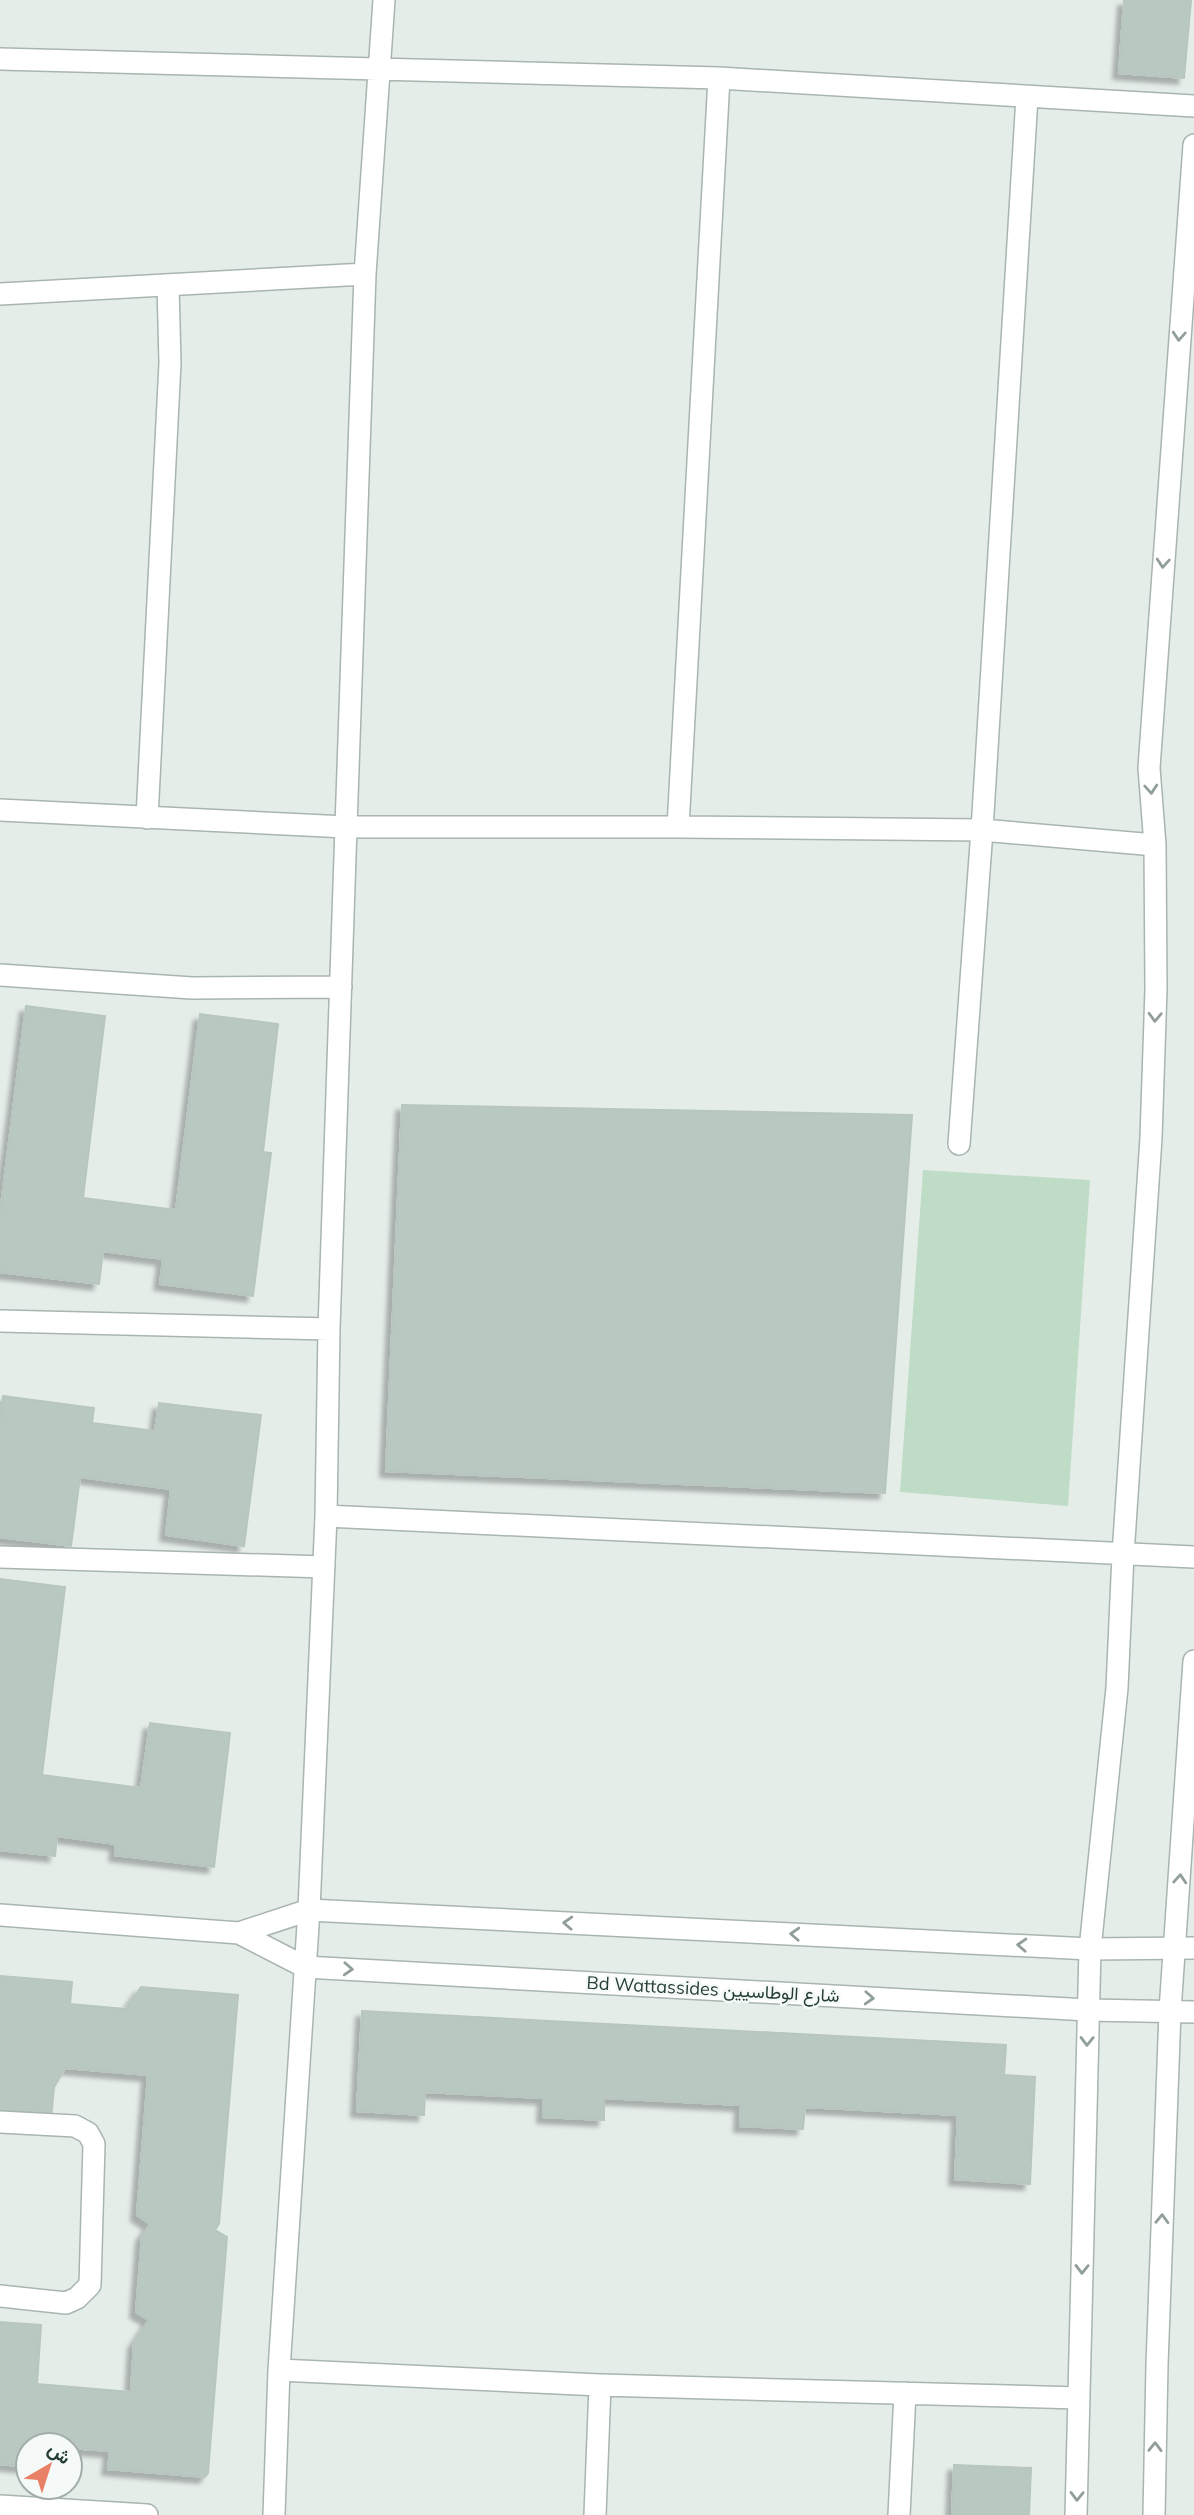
<svg xmlns="http://www.w3.org/2000/svg" width="1194" height="2515" viewBox="0 0 1194 2515" font-family="Mulish,Vazirmatn,sans-serif">
	<defs>
		<filter id="shadow"><feDropShadow dx="-6" dy="6" stdDeviation="2" flood-color="#0004"/></filter>
	</defs>
	<rect width="100%" height="100%" fill="#e5ede9"/>
	<path fill="#bfdcc6" d="M923 1170 1090 1180 1068 1506 900 1492Z"/>
	<path fill="#bac8c2" stroke="#b7c6bf" stroke-width="2" filter="url(#shadow)" d="M1124 0H1191L1184 78 1119 73Z
		M26 1006 105 1016 83 1198 176 1210 200 1014 278 1024 263 1152 271 1153 253 1296 160 1284 163 1259 103 1251 99 1284 0 1272V1214Z
		M402 1105 912 1115 885 1493 386 1471Z
		M3 1396 94 1408 92 1423 155 1431 159 1403 261 1415 244 1546 166 1535 171 1489 80 1477 71 1546 0 1537V1420Z
		M0 1579 65 1587 42 1775 141 1788 150 1723 230 1733 214 1867 115 1855 116 1844 57 1836 55 1856 0 1850Z
		M0 1976 72 1982 70 2004 126 2009 141 1987 238 1995 219 2224 215 2230 227 2237 208 2473 205 2477 108 2469 110 2451 70 2448V2445H28V2467L0 2464V2322L41 2325 37 2384 131 2392 134 2343 149 2320 136 2312 142 2236 150 2224 137 2215 148 2075 65 2068 54 2087 51 2120 0 2116Z
		M362 2011 1006 2045 1004 2075 1035 2077 1030 2184 955 2179 958 2115 805 2107 803 2129 740 2126 741 2105 604 2098V2120L543 2117 544 2098 425 2092 424 2115 357 2111Z
		M954 2465 1031 2468 1029 2515H952Z"/>
	<g fill="none" stroke-linecap="round" stroke-linejoin="round">
		<defs>
			<path id="service" d="M147 818 170 363 168 285
				M0 2122 75 2126 88 2133 94 2144 90 2285 77 2298 66 2303 0 2296"/>
			<path id="minor" d="M384 0 365 274 346 827H678L719 78
				M0 59 719 78 1194 106
				M0 294 365 274
				M0 810 346 827 329 1329 326 1516 309 1910 279 2370 274 2515
				M678 827 982 830 1155 845
				M0 975 192 988 341 987
				M959 1144 982 830 1027 97
				M0 1321 329 1329
				M326 1516 1194 1557
				M0 1557 324 1567
				M279 2370 600 2385 1079 2398
				M0 2506 147 2515
				M595 2515 600 2385
				M899 2515 905 2393
				M1076 2515 1090 1949 1117 1688 1123 1555 1151 1138 1156 989 1155 845 1149 768 1194 145
				M1154 2515 1157 2365 1170 2011 1194 1661"/>
			<path id="tertiary" d="M0 1915 239 1933 305 1967 1088 2010 1194 2012
				M239 1933 309 1910 1090 1949 1194 1948"/>
		</defs>
		<use href="#service" stroke="#a8b5b0" stroke-width="24"/>
		<use href="#minor" stroke="#a8b5b0" stroke-width="24"/>
		<use href="#tertiary" stroke="#a8b5b0" stroke-width="24"/>
		<use href="#service" stroke="#fff" stroke-width="21"/>
		<use href="#minor" stroke="#fff" stroke-width="21"/>
		<use href="#tertiary" stroke="#fff" stroke-width="21"/>
	</g>
	<defs><path id="oneway-chevron" d="M-2-3.5L2.5 0L-2 3.5" fill="none" stroke-width="1.6" stroke-linecap="round" stroke-linejoin="round" transform="scale(1.75)"/></defs>
	<g stroke="#929e9a">
		<use href="#oneway-chevron" transform="translate(1179 336) rotate(94)"/>
		<use href="#oneway-chevron" transform="translate(1163 563) rotate(94)"/>
		<use href="#oneway-chevron" transform="translate(1151 789) rotate(86)"/>
		<use href="#oneway-chevron" transform="translate(1155 1017) rotate(92)"/>
		<use href="#oneway-chevron" transform="translate(1180 1879) rotate(-86)"/>
		<use href="#oneway-chevron" transform="translate(568 1923) rotate(-177)"/>
		<use href="#oneway-chevron" transform="translate(795 1934) rotate(-177)"/>
		<use href="#oneway-chevron" transform="translate(1022 1945) rotate(-177)"/>
		<use href="#oneway-chevron" transform="translate(348 1969) rotate(3)"/>
		<use href="#oneway-chevron" transform="translate(869 1998) rotate(3)"/>
		<use href="#oneway-chevron" transform="translate(1087 2041) rotate(91)"/>
		<use href="#oneway-chevron" transform="translate(1162 2219) rotate(-88)"/>
		<use href="#oneway-chevron" transform="translate(1082 2269) rotate(91)"/>
		<use href="#oneway-chevron" transform="translate(1155 2447) rotate(-89)"/>
		<use href="#oneway-chevron" transform="translate(1077 2496) rotate(91)"/>
	</g>
	<g text-anchor="middle" dominant-baseline="central" stroke-width="5" stroke-linejoin="round" paint-order="stroke">
		<g font-size="18" fill="#253e36" stroke="#f5f9f7">
			<text transform="translate(713 1989) rotate(3)">Bd Wattassides شارع الوطاسيين</text>
		</g>
	</g>
	<g transform="translate(49 2466) rotate(39)"><circle r="33" fill="#f5f9f7" stroke="#a2aeaa" stroke-width="2"/>
	<path d="M0-5L12 26L0 18L-12 26Z" fill="#e98166"/>
	<text y="-10" font-size="19" font-weight="bold" text-anchor="middle" fill="#253e36">ش</text>
	</g>
</svg>
